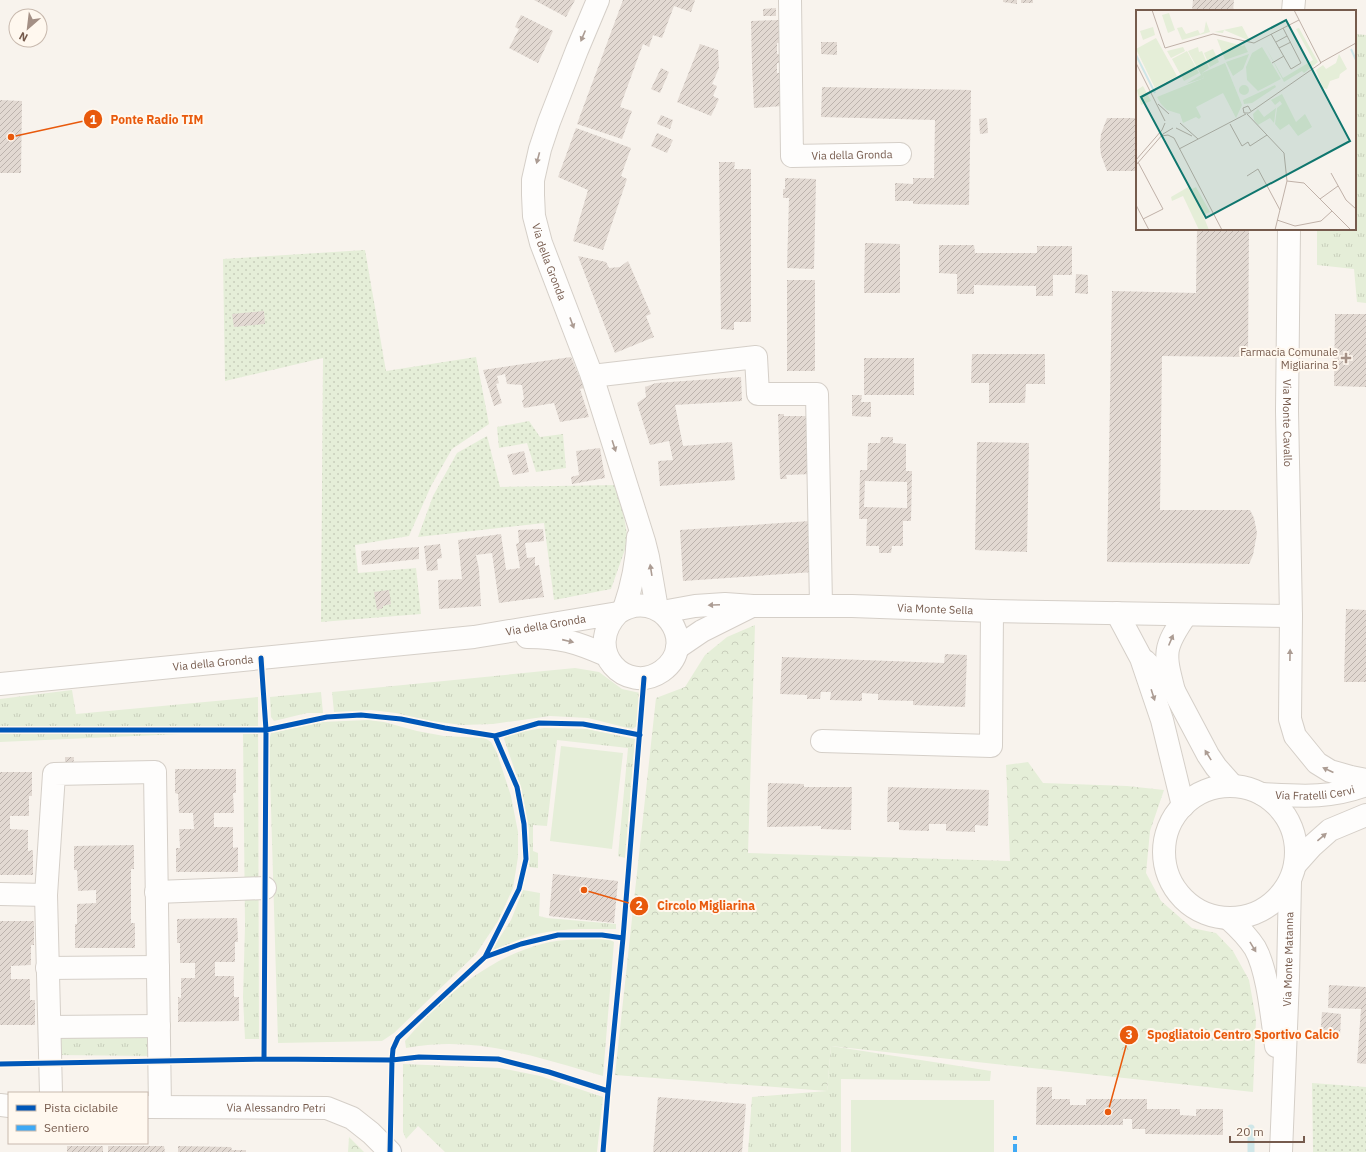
<svg xmlns="http://www.w3.org/2000/svg" width="1366" height="1152" viewBox="0 0 1366 1152" font-family="'IBM Plex Sans',sans-serif">
	<defs>
		<pattern id="grass-tufts" width="24" height="20" patternUnits="userSpaceOnUse"><rect width="24" height="20" fill="#e5eed8"/><path d="M3 7l-1-3M5 7V3M7 7l1-3M15 17l-1-3M17 17v-4M19 17l1-3" fill="none" stroke="#c8cebb"/></pattern>
		<pattern id="forest-crowns" width="20" height="18" patternUnits="userSpaceOnUse"><rect width="20" height="18" fill="#e5eed8"/><path d="M2 6a3 3 0 1 1 6 0M12 15a3 3 0 1 1 6 0" fill="none" stroke="#c8cebb"/></pattern>
		<pattern id="garden-dots" width="8" height="8" patternUnits="userSpaceOnUse"><rect width="8" height="8" fill="#e5eed8"/><path d="M2 2h.1M6 6h.1" fill="none" stroke="#c8cebb" stroke-width="1.8" stroke-linecap="round"/></pattern>
		<pattern id="building-hatch" width="6" height="6" patternUnits="userSpaceOnUse"><rect width="6" height="6" fill="#e2d9d2"/><path d="M-1 1l2-2M0 6l6-6M5 7l2-2" fill="none" stroke="#bcb3ad"/></pattern>
	</defs>
	<rect width="100%" height="100%" fill="#f8f3ed"/>
	<path fill="url(#grass-tufts)" d="M1355 34 1366 35V303L1357 302 1354 269 1317 265V229H1355Z
		M575 668 599 672 622 689 640 693 637 726 632 729 588 718 550 716 493 724 462 725 431 721 396 713 371 710 334 712 332 692Z
		M72 690 76 714 258 697 259 1039H245L243 997 245 926 243 733H202L0 742V699Z
		M321 692 323 713H307L274 721 271 717 270 697Z
		M368 720 384 722 417 731 444 736 485 738 491 742 497 753 511 796 518 832V857L513 888 498 921 476 954 394 1033 382 1041 278 1043 269 741 271 733 322 722Z
		M544 728 587 729 635 739 625 858 618 856 628 748 557 740 547 826 533 825V851L538 853V868L529 867V830L521 788 504 739 506 734Z
		M523 890 540 893 539 916 547 918 616 924V929C593 929 569 928 547 932 528 935 509 944 491 951L511 920Z
		M609 939 614 942 603 1076C537 1057 476 1035 406 1048L405 1041C440 999 488 958 542 944 563 938 587 940 609 939Z
		M57 1030 153 1032 152 1056 58 1055Z
		M831 1046 991 1071 990 1081 841 1079V1152H748L752 1097 827 1091Z
		M403 1064 500 1068 540 1076 603 1097 597 1152H445L418 1126 406 1139 403 1132Z"/>
	<path fill="url(#forest-crowns)" d="M755 625 748 853 1010 861 1006 765 1028 762 1043 783 1127 786 1164 790 1150 831 1146 873 1161 901 1192 928 1216 933 1233 951 1249 980 1256 1019 1253 1092 831 1046 827 1091 615 1075 656 698 685 687 705 655 727 637Z
		M349 1137 364 1152H348Z"/>
	<path fill="url(#garden-dots)" d="M365 250 386 371 476 357 489 424 452 449 431 486 409 536 355 545 358 573 416 568 421 614 321 622 323 358 225 381 223 259Z
		M529 421 540 437 563 434 566 468 536 472 527 443 499 448 497 427Z
		M487 436 500 487 619 485 628 541 611 589 554 600 544 523 418 537 433 496 457 453Z
		M1312 1083 1366 1087V1152H1313Z"/>
	<path fill="#e5eed8" d="M561 746 623 753 612 849 550 841Z
		M851 1100H994V1152H851Z"/>
	<g fill="none" stroke-linecap="round" stroke-linejoin="round">
		<path stroke="#cfe6e8" stroke-width="7" d="M1251 1152V1128"/>
	</g>
	<path fill="url(#building-hatch)" fill-rule="evenodd" d="M534 0H575L566 17Z
		M623 0H695L691 12 674 6 662 38 653 35 649 47 643 44 620 107 632 111 622 139 577 124Z
		M1003 0H1017V4L1003 2Z
		M1021 0H1033V3H1021Z
		M1193 0H1234L1233 11H1192Z
		M776 8V16H763V9Z
		M521 15 553 31 538 63 509 48 519 29 515 27Z
		M780 20V43H777V54H781V63H777V73H781L783 106 754 108 752 65 751 21Z
		M821 42H837V55L821 54Z
		M700 44 718 50 719 68 712 84 717 86 713 96 719 99 711 116 677 102Z
		M661 68 669 72 660 93 651 89Z
		M822 87 971 90 969 205 913 204V201H895V183L913 184V178H934L935 120 821 117Z
		M0 100 22 101 21 173H0Z
		M661 115 673 120 670 129 657 124Z
		M987 118 988 133 980 134 979 119Z
		M1107 118H1137V171H1107L1101 155 1100 145 1101 134Z
		M576 128 631 148 621 176 627 179 603 250 573 241 588 190 558 177Z
		M657 133 673 140 667 153 651 146Z
		M719 162H735L734 169H751V322H734V330L721 329Z
		M785 178 816 179 814 269 787 268 789 198H783V189H785Z
		M1197 229H1249L1248 357 1162 356 1160 510H1250L1254 518 1257 533 1253 555 1249 564 1107 562 1112 291 1196 293Z
		M865 243 900 244V293H864Z
		M939 245H974L975 253H1037V246H1072V275H1053V296H1036V286L974 285V294H957V274L939 273Z
		M578 256 606 262 609 268 620 267 628 261 651 314 646 316 654 337 615 353Z
		M1076 274 1088 275V294L1075 293Z
		M787 280H815V371H787Z
		M264 311 265 324 234 327 232 314Z
		M1335 314H1366V387L1334 386Z
		M972 354H1045V384H1026L1025 403H989V383H971Z
		M571 357 584 388 580 389 589 417 560 422 554 403 524 408 522 401 524 399 522 385 507 384 505 374 497 376 499 383 496 384 502 403 494 406 483 370Z
		M864 358H914V395H864Z
		M741 377 742 401 675 405 683 446 732 442 735 480 660 486 658 461 673 460 669 441 650 445 637 403 646 397 645 387 656 383Z
		M852 395H862L861 402H871V417L852 416Z
		M778 414H784V416H810L812 474 786 475 787 479H780Z
		M881 437H893V443L906 444V471H912L911 521H903V546H892L891 553H879V546H866L867 519H859L860 470H867L868 443H880ZM865 481 907 482V508L864 507Z
		M977 442 1029 443 1027 552 975 550Z
		M600 448 605 478 572 484 571 477 579 475 576 451Z
		M524 451 529 472 513 475 507 455Z
		M810 521 814 572 683 581 680 530Z
		M543 529 544 541 525 543 527 558 535 557V566L539 565 544 597 499 603 492 553 476 555 479 569 481 606 439 609 438 580 462 579 458 540 501 534 506 570 520 568 516 544 519 543 518 530Z
		M440 544 442 558 437 559 438 570 427 571 424 546Z
		M419 547V559L362 565 361 551Z
		M389 590 391 604 383 606V608L377 610 374 592Z
		M1346 609 1366 610V682H1344Z
		M945 654 967 655 965 707 913 705V701L878 700V694L862 693V701L830 700 831 692H821L820 699H807V695L780 694 782 657 944 663Z
		M65 757H74L73 770H65Z
		M175 769H236V793H233L234 813H214V827H233V848L238 847V872H176V848H180L179 829H194L193 813H179L178 794 175 793Z
		M0 772H32V796H29V816H10V829L28 830V851L33 850V875H0Z
		M768 783 804 784V787H852L851 830 821 829V826L767 827Z
		M888 787 989 790 988 826 975 825V832L946 831V824H929V831L899 830V822H887Z
		M134 845V869H131V923H135V948H75V924H77V904L96 903V890L78 891 77 870H74V846Z
		M553 874 618 881 614 923 549 916Z
		M237 918 238 942H235V962H215V976H234V997H239V1021L178 1022V997L181 998V978H195V963H180V943H177V919Z
		M0 921H34V945H31V965L11 966V979H30V1000H35V1025H0Z
		M1329 985 1366 987V1064L1357 1063 1361 1009 1328 1008Z
		M1322 1012 1341 1014 1340 1039H1320Z
		M1037 1087H1052V1099H1070V1105H1086V1099H1147V1109H1180V1115L1196 1116V1109H1223V1135L1145 1134V1129H1132V1119H1123V1125H1036Z
		M658 1097 746 1104 742 1152H653Z
		M67 1146H103V1152H67Z
		M108 1146H164L165 1152H108Z
		M178 1146 231 1147 232 1150H246V1152H178Z"/>
	<g fill="none" stroke-linecap="round" stroke-linejoin="round">
		<defs>
			<g id="minor">
				<path id="s1" d="M598 0 577 50 549 122 540 149 533 180V195L534 216 541 243 592 376 644 541 648 557 657 609"/>
				<path id="s2" d="M790 0 792 156 900 154"/>
				<path d="M1293 11 1294 0"/>
				<path id="s3" d="M1289 229 1287 411 1291 616 1290 719 1295 736 1317 763 1330 771 1351 777 1366 780"/>
				<path d="M592 376 756 357 758 394H817L821 605"/>
				<path d="M624 609C632 586 637 561 638 537"/>
				<path id="s4" d="M662 612 695 606 725 604 753 606H852L992 611 1291 616"/>
				<path d="M1117 613 1141 658 1162 720 1183 806"/>
				<path d="M527 637C560 637 576 642 606 655"/>
				<path d="M677 648 702 631 752 606"/>
				<path d="M1145 661 1174 691 1208 755 1216 767 1232 785"/>
				<path id="s5" d="M0 684 474 637 618 613C659 585 701 643 662 671 626 696 582 650 618 613"/>
				<path d="M1174 691C1164 653 1163 648 1186 615"/>
				<path d="M822 741 991 746 992 611"/>
				<circle cx="1230" cy="852" r="66"/>
				<path id="s6" d="M1262 794C1300 796 1329 799 1366 785"/>
				<path d="M1295 865 1312 846 1330 830 1366 815"/>
				<path d="M156 892 265 888"/>
				<path d="M0 894 46 895"/>
				<path d="M1228 918C1238 927 1248 937 1255 948 1268 971 1272 1019 1276 1046"/>
				<path d="M47 968 158 967"/>
				<path d="M50 1027 159 1026"/>
				<path d="M51 1093 46 895 54 774 155 772 160 1107"/>
				<path d="M0 1105 9 1106"/>
				<path id="s7" d="M147 1107 327 1108 352 1118 371 1133 390 1152"/>
				<path id="s8" d="M1281 1152 1288 978 1290 881"/>
			</g>
		</defs>
		<use href="#minor" stroke="#d5cfc8" stroke-width="24"/>
		<use href="#minor" stroke="#fefdfc" stroke-width="22"/>
		<path stroke="#3fa9f5" stroke-width="4" stroke-dasharray="8 4" stroke-linecap="butt" d="M1015 1152V1136"/>
		<defs>
			<path id="cycleway" d="M261 658 266 730 327 717 361 715 401 719 445 728 495 736 539 723 583 724 640 735
				M0 730H266L264 1059
				M485 957 519 889 526 859 524 824 517 787 495 736
				M0 1064 264 1059 392 1060 419 1057 498 1059 549 1072 608 1091
				M390 1152 392 1060 393 1049 398 1038 485 957 521 944 558 935H602L623 938
				M603 1152 608 1091 623 938 644 678"/>
		</defs>
		<use href="#cycleway" stroke="#fff8ef" stroke-width="8"/>
		<use href="#cycleway" stroke="#0057b8" stroke-width="5"/>
	</g>
	<defs><path id="oneway-solid" d="M-6-.8H1V-3.2L6.5 0L1 3.2V.8H-6Z"/></defs>
	<g fill="#ac9c93">
		<use href="#oneway-solid" transform="translate(583 36) rotate(113)"/>
		<use href="#oneway-solid" transform="translate(538 158) rotate(105)"/>
		<use href="#oneway-solid" transform="translate(572 323) rotate(70)"/>
		<use href="#oneway-solid" transform="translate(614 446) rotate(72)"/>
		<use href="#oneway-solid" transform="translate(651 570) rotate(-99)"/>
		<use href="#oneway-solid" transform="translate(714 605) rotate(177)"/>
		<use href="#oneway-solid" transform="translate(1171 640) rotate(-67)"/>
		<use href="#oneway-solid" transform="translate(568 641) rotate(13)"/>
		<use href="#oneway-solid" transform="translate(1290 655) rotate(-89)"/>
		<use href="#oneway-solid" transform="translate(1153 695) rotate(72)"/>
		<use href="#oneway-solid" transform="translate(1208 755) rotate(-122)"/>
		<use href="#oneway-solid" transform="translate(1328 770) rotate(-155)"/>
		<use href="#oneway-solid" transform="translate(1322 837) rotate(-40)"/>
		<use href="#oneway-solid" transform="translate(1253 947) rotate(59)"/>
	</g>
	<path fill="#a49085" stroke="#fff8ef" stroke-width="1.5" d="M1344 352h4v4h4v4h-4v4h-4v-4h-4v-4h4z"/>
	<g text-anchor="middle" dominant-baseline="central" stroke-width="4" stroke-linejoin="round" paint-order="stroke">
		<g font-size="11" fill="#765b4d" stroke="#fff8ef">
			<text stroke="none"><textPath href="#s2" startOffset="216">Via della Gronda</textPath></text>
			<text stroke="none"><textPath href="#s1" startOffset="276">Via della Gronda</textPath></text>
			<text stroke="none"><textPath href="#s3" startOffset="194">Via Monte Cavallo</textPath></text>
			<text stroke="none"><textPath href="#s4" startOffset="274">Via Monte Sella</textPath></text>
			<text stroke="none"><textPath href="#s5" startOffset="549">Via della Gronda</textPath></text>
			<text stroke="none"><textPath href="#s5" startOffset="214">Via della Gronda</textPath></text>
			<text stroke="none"><textPath href="#s6" startOffset="53">Via Fratelli Cervi</textPath></text>
			<text stroke="none"><textPath href="#s8" startOffset="193">Via Monte Matanna</textPath></text>
			<text stroke="none"><textPath href="#s7" startOffset="129">Via Alessandro Petri</textPath></text>
		</g>
		<g font-size="11" fill="#765b4d" stroke="#fff8ef" text-anchor="end">
			<text x="1338" y="352">Farmacia Comunale<tspan x="1338" dy="13">Migliarina 5</tspan></text>
		</g>
	</g>
	<g transform="translate(1136 10)">
		<rect width="220" height="220" fill="#f8f3ed"/>
		<path d="M33 3 39 20 32 23 26 5ZM163 18 182 52 168 63 166 61 148 72 129 36 147 68 177 50 160 19ZM81 29 107 36 108 34 112 42 89 50ZM47 37 49 41 35 48 31 41ZM62 37 63 42 66 41 73 58 66 63 68 68 50 74 65 65 52 41ZM126 37 145 69 122 81 111 70 110 57 116 43ZM113 44 107 59 97 66 90 52ZM139 75 140 77 116 93 108 94 107 90ZM54 176 56 179 60 177 74 202 67 205 73 220H63L47 186 36 191 35 187Z" fill="#e5eed8"/>
		<path d="M106 16 114 31 88 20 87 23 78 22ZM17 17 19 25 7 30 4 21ZM89 53 106 95 100 108 87 83 60 97 65 107 63 109 60 107 47 113 44 104 31 100 25 94 21 87 68 68 66 63Z" fill="#e5eed8"/>
		<path d="M70 11 74 22 46 30 41 18 46 17 50 24 62 20 64 24 68 22ZM203 44 211 59 204 64 203 68 194 71 191 79 187 78 180 60 187 55 190 59 200 53ZM7 76 15 91 5 95 1 80ZM146 84 160 112 169 104 176 117 162 126 153 114 144 120 139 114 141 98 146 94 144 91 139 95 135 90ZM140 98 138 113 134 108 122 115 118 110 117 104 122 99 128 107Z" fill="#e5eed8"/>
		<path d="M20 28 41 66 19 78 0 39ZM77 39 83 52 74 57 68 43ZM51 41 63 63 48 71 36 49ZM103 80a5 5 0 1 1 10 0a5 5 0 1 1-10 0Z" fill="#e5eed8"/>
		<path fill="none" stroke="#cfe6e8" stroke-width="2" d="M215 39 220 50M0 45 19 83"/>
		<path fill="none" stroke="#c0b1a8" stroke-width="1" d="M16 0 29 38 77 24 118 33 163 10M135 24 155 59 165 53 147 18M140 32 151 26M143 38 155 32M0 53 29 111M136 53 148 46M184 53 220 33M22 94 33 104M115 101 112 96 107 98 108 103H113L185 53 158 0M111 104 148 143 151 171 139 220M44 113 62 129M94 114 106 136 112 132 114 136 131 125M40 118 56 126M25 126 32 125 38 128 86 220M43 139 110 104M0 150 26 120 29 113M2 152 27 199 7 209M0 155 27 124 37 118M195 163 210 190 220 199M111 166 122 159 144 200M151 171 168 173 215 220M184 189 202 176M0 195 13 220M141 210 159 216 185 211 196 201"/>
		<path fill="#0f766e" fill-opacity="0.15" stroke="#0f766e" stroke-width="2" d="M150 10 214 131 70 208 5 87Z"/>
		<rect width="220" height="220" fill="none" stroke="#765b4d" stroke-width="2"/>
	</g>
	<path fill="none" stroke="#e8590c" stroke-width="1.5" d="M11 137L93 119M584 890L639 906M1108 1112L1129 1035"/>
	<g fill="#e8590c" stroke="#fff8ef" stroke-width="1.5">
		<circle cx="11" cy="137" r="4"/>
		<circle cx="584" cy="890" r="4"/>
		<circle cx="1108" cy="1112" r="4"/>
		<circle cx="93" cy="119" r="10"/>
		<circle cx="639" cy="906" r="10"/>
		<circle cx="1129" cy="1035" r="10"/>
	</g>
	<g font-size="12" text-anchor="middle" font-weight="bold" fill="#fff">
		<text x="93" y="124">1</text>
		<text x="639" y="910">2</text>
		<text x="1129" y="1039">3</text>
	</g>
	<g font-size="12" text-anchor="middle" font-weight="bold" fill="#e8590c" stroke="#fff8ef" stroke-width="4" stroke-linejoin="round" paint-order="stroke">
		<text x="157" y="124">Ponte Radio TIM</text>
		<text x="706" y="910">Circolo Migliarina</text>
		<text x="1243" y="1039">Spogliatoio Centro Sportivo Calcio</text>
	</g>
	<rect x="8" y="1092" width="140" height="52" fill="#fff8ef" stroke="#c8b9ae"/>
	<rect x="16" y="1105" width="20" height="6" fill="#0057b8" stroke="#c8b9ae"/>
	<text x="44" y="1112" font-size="12" fill="#765b4d">Pista ciclabile</text>
	<rect x="16" y="1125" width="20" height="6" fill="#3fa9f5" stroke="#c8b9ae"/>
	<text x="44" y="1132" font-size="12" fill="#765b4d">Sentiero</text>
	<g transform="translate(28 28) rotate(208)"><circle r="19" fill="#fff8ef" stroke="#c8b9ae"/>
	<path d="M0-3L7 15L0 10L-7 15Z" fill="#a49085"/>
	<text y="-6" font-size="11" font-weight="bold" text-anchor="middle" fill="#765b4d">N</text>
	</g>
	<path d="M1230 1136v6h74v-6" fill="none" stroke="#765b4d" stroke-width="2"/>
	<text x="1236" y="1136" font-size="12" fill="#765b4d" stroke="#fff8ef" stroke-width="3" paint-order="stroke">20 m</text>
</svg>
